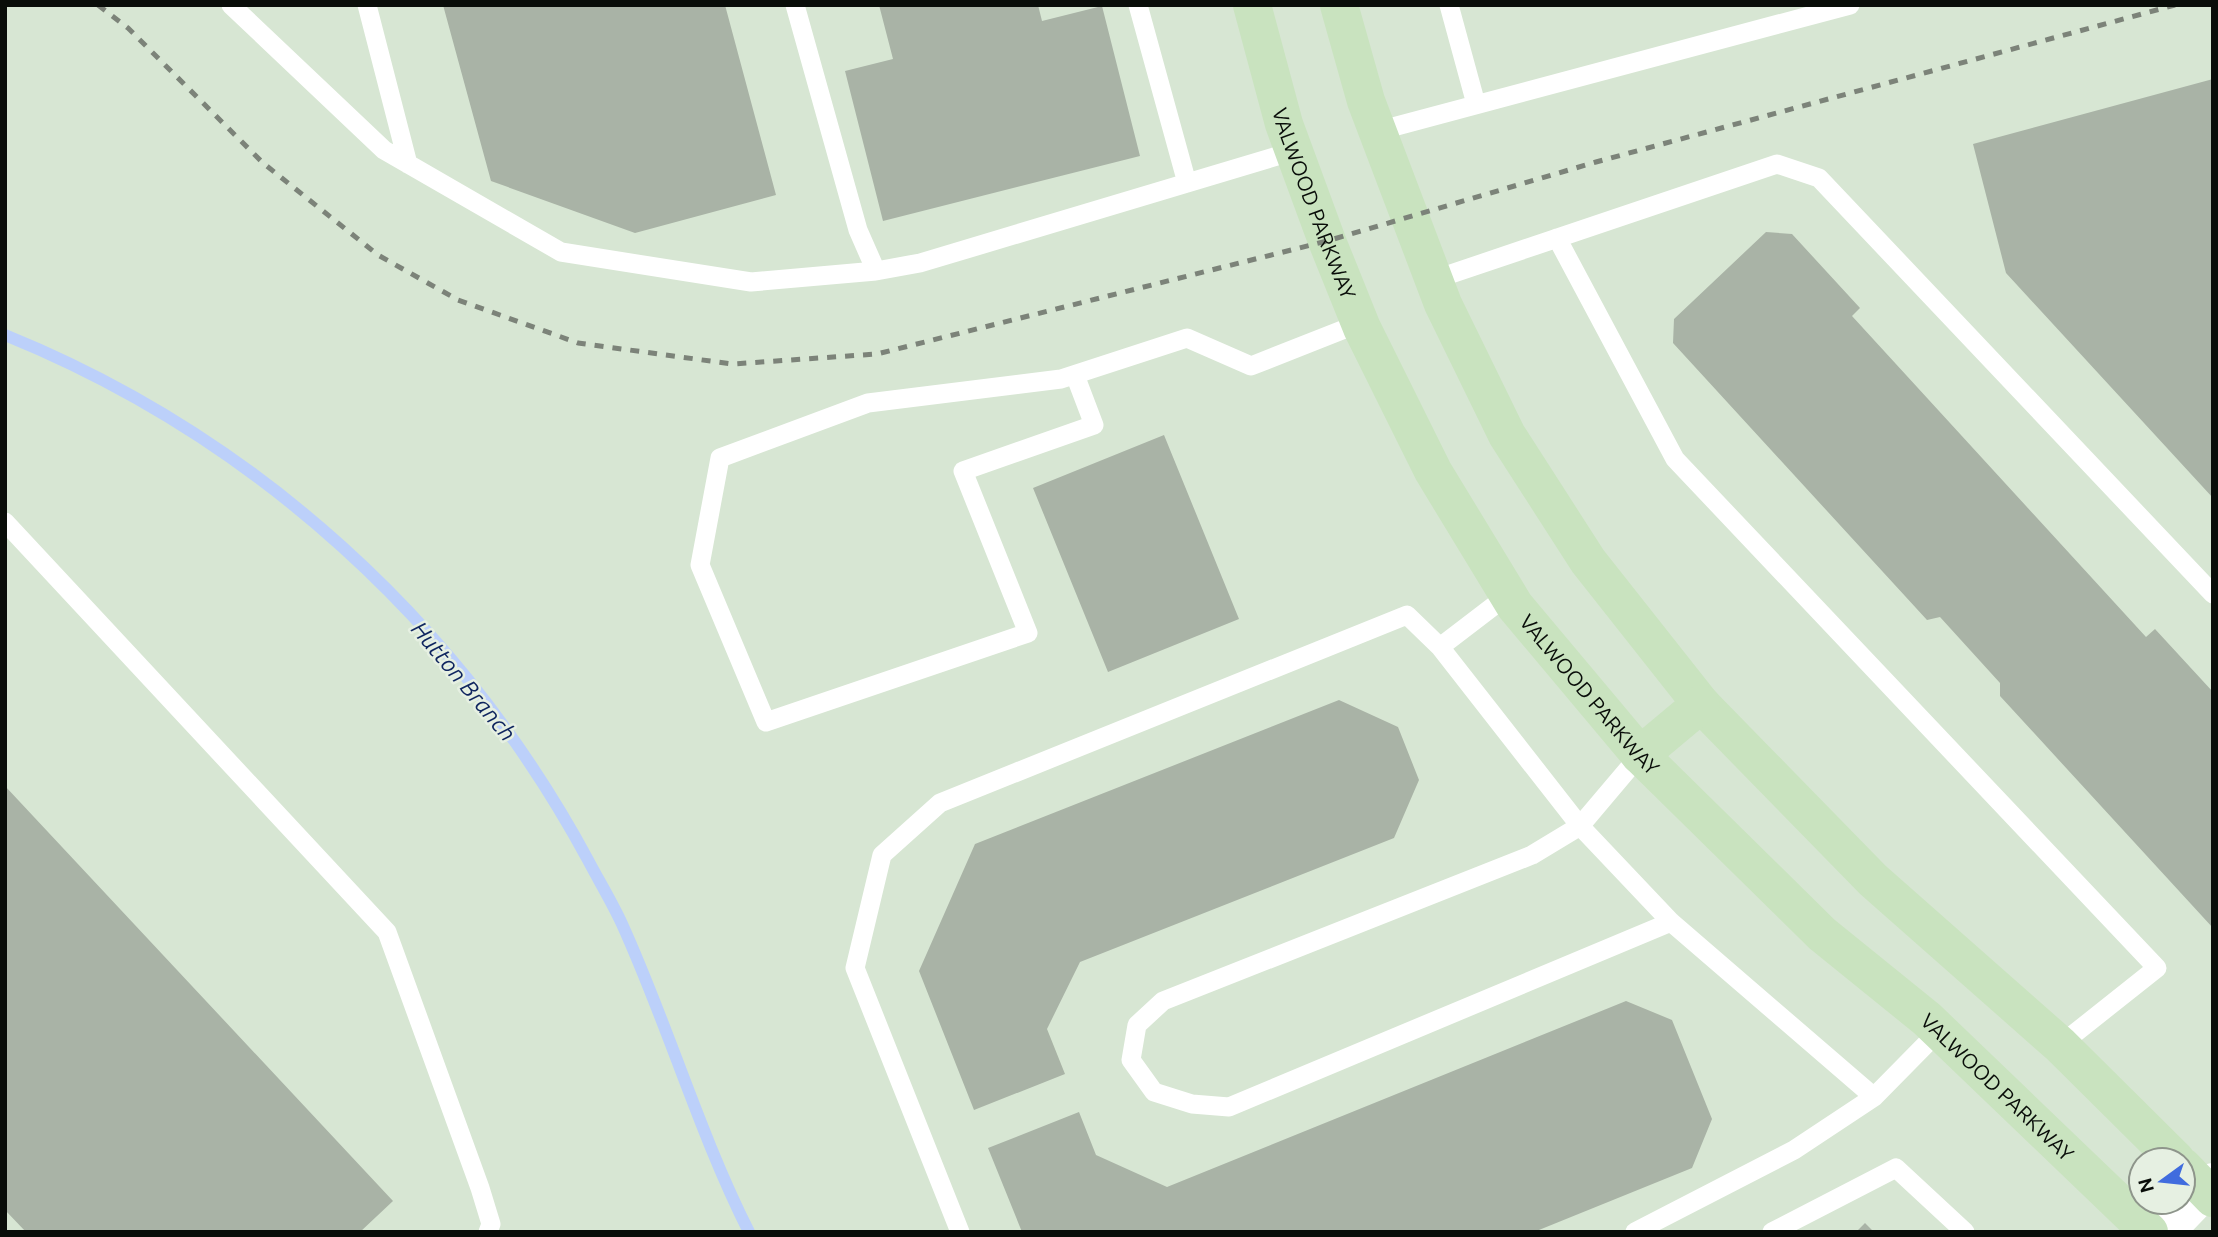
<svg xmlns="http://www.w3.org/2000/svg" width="2218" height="1237" viewBox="0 0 2218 1237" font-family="Ubuntu,sans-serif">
	<rect width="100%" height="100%" fill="#e6f0e2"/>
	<path fill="#d7e6d3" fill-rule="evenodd" d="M5 5H2213V1232H5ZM2141 1160H2183V1202H2141Z"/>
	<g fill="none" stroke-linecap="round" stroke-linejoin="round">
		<path stroke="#bcd0fa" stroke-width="12" d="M5 335C254 436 460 623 588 860 599 881 612 902 622 924 668 1025 699 1133 749 1232"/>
	</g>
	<path fill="#a9b3a6" d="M443 5H725L776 195 635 233 491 181Z
		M879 5H1038L1042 21 1102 6 1140 156 883 221 845 71 893 59Z
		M2213 79V498L2006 273 1973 144Z
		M1766 232 1792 234 1860 308 1852 316 2146 637 2155 629 2213 692V928L2000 696V683L1940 617 1927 620 1673 343 1674 319Z
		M1164 435 1239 619 1108 672 1033 488Z
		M1339 700 1398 727 1419 780 1394 838 1080 962 1047 1029 1065 1074 974 1110 919 971 975 844Z
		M5 786 393 1201 360 1232H26L5 1210Z
		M1626 1001 1672 1020 1712 1119 1692 1168 1534 1232H1022L988 1148 1079 1112 1096 1155 1167 1187Z
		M1865 1223 1874 1232H1856Z"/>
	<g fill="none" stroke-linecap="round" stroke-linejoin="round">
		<path stroke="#fff" stroke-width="19" d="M231 5 384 150 561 252 751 282 876 271
			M367 5 408 164
			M795 5 858 230 876 271 920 263 1294 151
			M1138 5 1187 183
			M1449 5 1476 104
			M1378 131 1850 5
			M1557 238 1675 459 2157 968 2060 1045
			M1433 280 1777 164 1819 178 2213 594
			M1075 375 1094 425 963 471 1028 633 766 722 700 565 720 458 868 403 1061 379 1187 338 1251 366 1360 323
			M5 522 387 932 480 1188 491 1224 488 1232
			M1440 647 1508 595
			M1640 755 1580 826 1532 855 1163 1001 1137 1025 1131 1060 1154 1092 1192 1104 1229 1107 1671 922
			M960 1232 855 968 882 855 940 803 1407 615 1440 647 1580 826 1671 922 1874 1097
			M1635 1232 1794 1150 1874 1097 1939 1031
			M1772 1232 1896 1168 1965 1232"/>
		<path stroke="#fff" stroke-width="38" d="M2165 1232 2213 1182"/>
		<g stroke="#c9e3bf" stroke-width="38">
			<path id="s1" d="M1252 5 1284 124 1327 241 1362 328 1433 471 1515 606 1640 755 1822 934 1927 1019 2149 1232"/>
			<path d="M1339 5 1366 101 1443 304 1507 435 1588 561 1701 704 1873 880 2060 1045 2176 1160"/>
			<path d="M1640 755 1701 704"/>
			<path d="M2183 1167 2213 1198"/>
		</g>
		<path stroke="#7c8379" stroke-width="5" stroke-dasharray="9 9" stroke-linecap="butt" d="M98 5 128 28 263 163 378 255 458 300 578 343 732 364 877 354 1327 241 1596 162 2175 5"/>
	</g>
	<g text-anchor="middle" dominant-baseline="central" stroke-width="5" stroke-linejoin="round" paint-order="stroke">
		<g font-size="21" fill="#090d09" stroke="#e6f0e2">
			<text stroke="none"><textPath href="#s1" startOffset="208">VALWOOD PARKWAY</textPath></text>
			<text stroke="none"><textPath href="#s1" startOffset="775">VALWOOD PARKWAY</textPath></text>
			<text stroke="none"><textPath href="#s1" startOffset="1342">VALWOOD PARKWAY</textPath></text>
		</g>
		<g font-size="23" font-style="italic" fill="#0f255f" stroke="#e6f0e2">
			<text transform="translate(464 681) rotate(50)">Hutton Branch</text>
		</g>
	</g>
	<rect width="2218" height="1237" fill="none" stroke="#090d09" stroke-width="14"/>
	<g transform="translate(2162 1181) rotate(255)"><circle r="33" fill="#e6f0e2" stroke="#8e958b" stroke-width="2"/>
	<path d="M0-5L12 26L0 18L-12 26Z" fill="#406cde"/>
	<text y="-10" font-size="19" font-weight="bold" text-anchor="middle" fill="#090d09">N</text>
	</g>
</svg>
